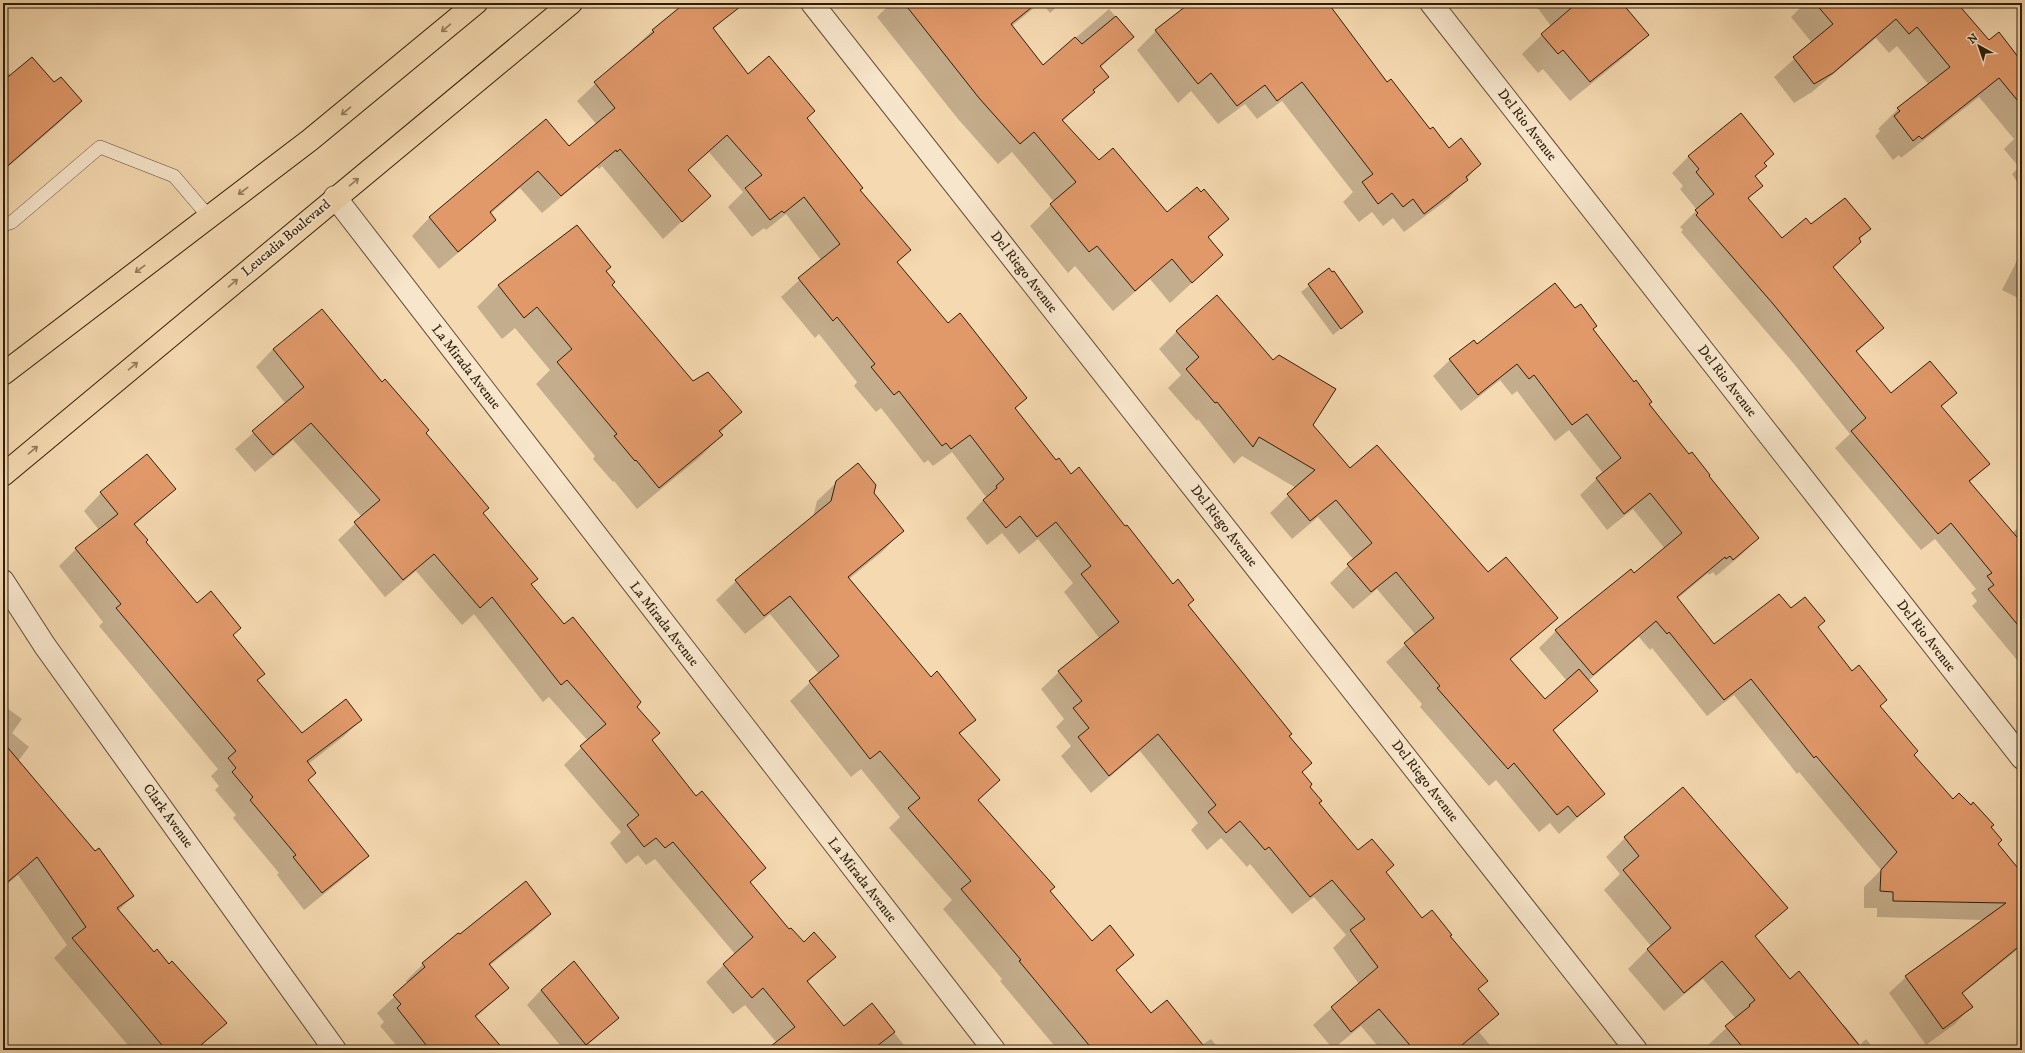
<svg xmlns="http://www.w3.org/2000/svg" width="2025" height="1053" viewBox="0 0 2025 1053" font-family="'IM FELL DW Pica',serif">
	<rect width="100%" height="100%" fill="#f5d9b0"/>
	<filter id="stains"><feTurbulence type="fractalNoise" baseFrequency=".005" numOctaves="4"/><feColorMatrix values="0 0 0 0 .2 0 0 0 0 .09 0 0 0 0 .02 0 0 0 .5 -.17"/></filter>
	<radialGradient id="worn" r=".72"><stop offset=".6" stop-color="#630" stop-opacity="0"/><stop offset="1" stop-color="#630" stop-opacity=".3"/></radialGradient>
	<path fill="#0003" d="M687 3H716L726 16 713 30 747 75 806 118 859 190 909 250 897 263 948 325 1026 398 1014 410 1056 462 1071 475 1187 606 1288 737 1301 773 1318 803 1358 852 1393 865 1385 873 1422 919 1448 936 1486 981 1477 990 1497 1014 1479 1032 1494 1050H1381L1361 1026 1333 1049 1313 1025 1359 984 1333 948 1346 935 1314 897 1292 914 1250 864 1247 867 1221 838 1207 850 1191 830 1198 823 1140 751 1091 793 1061 756 1071 746 1056 727 1064 719 1041 689 1059 672 1100 639 1064 592 1073 583 1038 539 1019 554 1002 533 987 545 966 518 986 497 952 452 933 466 928 460 924 463 881 408 876 412 854 386 857 382 819 334 815 338 781 297 821 260 786 214 766 230 764 228 752 237 728 207 743 192 709 152 687 171 709 196 663 239 602 166 599 169 597 167 542 213 520 188 490 214 495 219 477 237 439 269 412 236 429 218 546 120 569 148 597 125 577 101 653 30Z
		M891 3H1040L1012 26 1043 66 1109 9 1133 37 1100 68 1108 77 1063 121 1099 161 1167 214 1228 219 1208 238 1222 255 1170 303 1150 279 1113 311 1075 266 1068 273 1030 226 1054 202 1012 152 998 164 958 119 877 17Z
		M1042 3H1061L1050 13Z
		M1187 3H1327L1387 83 1430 131 1448 149 1480 164 1448 199 1404 232 1393 218 1383 226 1372 212 1359 222 1343 202 1353 192 1282 101 1257 119 1245 104 1218 124 1191 91 1178 103 1137 50 1156 31 1189 6Z
		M1534 3H1623L1622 4 1647 35 1628 54 1570 101 1543 69 1538 73 1522 54 1551 26Z
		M1805 3H1956L1988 42 2022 63V193L2017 187 2019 185 2012 174 2019 167 2004 149 2014 139 1979 97 1901 158 1899 155 1893 160 1875 136 1880 131 1878 129 1898 109 1929 85 1897 46 1889 53 1876 38 1812 92 1794 103 1774 77 1812 43 1791 17Z
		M3 67 11 76 54 84 81 101 59 123 3 171Z
		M1741 114 1773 154 1764 164 1766 166 1755 177 1762 186 1748 199 1782 239 1811 225 1870 229 1859 240 1860 242 1833 268 1882 328 1856 353 1891 395 1956 393 1941 407 1989 464 1970 482 2012 533 2022 524V666L1972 606 1977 601 1971 593 1976 589 1935 539 1921 550 1835 448 1850 434 1794 364 1681 232 1683 230 1680 227 1697 210 1680 189 1683 186 1672 173 1688 157Z
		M577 226 605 271 611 285 693 383 740 412 720 433 722 435 700 457 637 509 614 481 613 482 593 459 595 456 536 384 550 370 515 328 502 339 477 307 498 286Z
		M2022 251V300L2002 290Z
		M1329 270 1361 312 1333 335 1301 292Z
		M1592 329 1689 455 1758 538 1741 555 1716 576 1713 572 1709 575 1708 573 1677 599 1714 646 1791 610 1817 628 1879 707 1913 755 1953 800 1990 827 1997 844 2022 874V946L1962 994 1971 1007 1955 1024 1926 1045 1889 993 1906 977 1985 920 1877 917V908H1864V887L1881 870 1799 772 1797 774 1734 695 1707 716 1652 648 1650 650 1639 637 1588 681 1597 691 1553 731 1604 794 1559 834 1550 823 1539 832 1496 780 1489 786 1420 707 1422 704 1386 662 1416 635 1377 589 1353 609 1330 583 1354 560 1318 517 1292 539 1270 513 1296 488 1242 456 1234 464 1198 419 1197 421 1168 388 1181 375 1159 349 1177 331 1312 425 1350 470 1488 574 1556 618 1510 660 1545 700 1567 681 1539 648 1556 631 1631 571 1634 574 1665 549 1633 509 1607 530 1580 495 1603 473 1569 430 1555 441 1517 391 1512 395 1500 380 1461 411 1433 376 1450 360 1477 345Z
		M273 349 382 383 425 433 530 585 635 706 651 740 695 798 765 868 750 883 789 930 804 943 834 957 807 983 844 1028 872 1005 908 1050H768L777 1043 745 1005 733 1014 706 982 735 954 655 859 646 865 638 855 626 864 610 843 621 832 564 765 588 741 549 697 543 702 474 614 462 625 416 571 385 597 338 540 362 517 293 440 255 472 235 449 286 404 256 367Z
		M837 482 873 493 902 531 883 551 849 579 931 678 974 719 959 735 999 780 978 801 1091 942 1133 955 1116 971 1151 1014 1202 1045 1211 1039 1220 1050H1058L1000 981 1002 979 943 909 952 900 889 828 900 817 861 769 851 777 790 701 819 674 770 614 745 634 716 600 736 581 813 517 817 501Z
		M175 489 135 525 145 542 197 605 232 636 256 681 301 734 361 720 343 737 308 764 307 781 367 856 350 873 304 910 277 875 279 873 233 818 236 815 215 790 219 786 211 776 218 769 99 626 103 622 59 566 76 549 99 530 84 511 101 493Z
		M3 705 22 719 12 733 29 747 18 761 133 896 118 911 154 953 169 965 225 1023 197 1050H132L54 958 67 945 18 875 3 888Z
		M1683 788 1786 908 1755 937 1790 980 1846 1027 1860 1045 1866 1039 1875 1050H1710L1707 1046 1736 1019 1703 979 1664 1011 1628 969 1651 946 1604 890 1620 874 1606 857 1625 838Z
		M550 914 533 931 489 966 508 988 475 1018 504 1050H398L395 1046 396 1045 380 1026 384 1022 377 1013 408 984 406 981 423 964 460 936Z
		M541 990 617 1018 582 1050H564L527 1005Z"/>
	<path fill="#e1996a" stroke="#2e1e09" d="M685 3H745L713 28 748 74 769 56 815 111 807 118 863 188 860 190 911 250 897 262 948 323 960 313 1027 398 1015 408 1056 460 1059 458 1071 474 1079 467 1125 526 1127 525 1173 584 1178 579 1194 600 1188 605 1292 734 1289 736 1312 763 1302 772 1312 784 1310 787 1322 801 1319 803 1358 850 1372 839 1394 865 1386 872 1422 918 1432 910 1452 935 1450 936 1488 981 1478 989 1499 1014 1456 1050H1414L1379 1009 1351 1032 1331 1007 1378 967 1350 930 1365 919 1332 880 1310 897 1269 847 1265 850 1240 821 1226 833 1208 812 1216 805 1158 734 1109 776 1078 737 1089 728 1073 708 1082 701 1058 671 1119 622 1081 574 1091 566 1056 522 1037 537 1020 516 1006 528 983 500 997 488 996 486 1004 479 970 435 951 449 946 443 942 446 899 391 894 395 871 367 875 364 837 317 833 321 798 278 840 244 804 197 784 213 782 211 770 220 745 188 762 175 727 135 688 170 711 196 682 222 620 149 617 152 616 150 561 196 538 171 490 212 496 220 458 252 429 217 546 119 569 146 615 108 594 82 654 32 652 30Z
		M904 3H1037L1011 24 1043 65 1075 37 1082 44 1116 16 1134 37 1100 66 1109 77 1093 90 1095 92 1062 120 1099 160 1113 148 1167 212 1197 187 1201 192 1204 189 1229 219 1208 237 1223 255 1192 283 1172 259 1135 291 1097 246 1089 252 1050 204 1076 182 1034 132 1020 144 979 98Z
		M1190 3H1328L1387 82 1391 79 1430 129 1433 127 1449 148 1461 138 1481 164 1466 177 1468 180 1424 214 1413 199 1403 207 1392 193 1378 204 1362 182 1373 174 1302 82 1277 101 1265 85 1237 106 1211 73 1198 84 1155 30Z
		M1577 3H1622L1649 35 1590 82 1563 50 1558 54 1541 34Z
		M1815 3H1957L1989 40 1999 32 2022 62V106L1999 78 1922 139 1919 136 1913 141 1894 116 1900 111 1897 108 1950 67 1917 27 1909 34 1896 19 1833 73 1814 84 1793 57 1833 24Z
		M32 57 54 82 61 77 82 101 3 170V81Z
		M1741 113 1774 154 1764 163 1767 166 1755 176 1763 186 1748 198 1782 238 1806 218 1811 224 1845 198 1871 229 1859 238 1861 242 1833 267 1884 328 1856 351 1891 393 1930 361 1957 393 1941 406 1990 464 1969 481 2022 543V630L1988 589 1994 585 1987 576 1992 573 1951 523 1938 534 1851 431 1866 418 1774 305 1696 215 1698 213 1695 210 1714 194 1696 172 1699 169 1688 156Z
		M577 225 611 267 606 271 615 282 612 285 693 381 708 372 742 412 719 431 723 435 659 488 636 460 635 461 614 436 617 434 557 362 572 349 537 307 524 318 498 285Z
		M1329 268 1332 272 1334 271 1363 312 1341 329 1308 284Z
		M1555 283 1575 308 1581 304 1597 326 1593 329 1634 382 1636 380 1652 402 1649 404 1689 454 1692 452 1710 475 1709 476 1759 538 1733 560 1730 556 1726 559 1725 557 1677 597 1714 644 1779 594 1791 608 1805 597 1825 621 1818 627 1852 671 1859 665 1887 700 1880 706 1918 751 1914 755 1953 799 1959 793 1971 805 1973 802 1994 825 1991 827 2002 840 1998 844 2022 873V944L1962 993 1973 1007 1943 1029 1905 976 2006 903 1893 901V892L1880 891 1881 870 1897 852 1816 756 1814 758 1751 679 1724 700 1669 632 1667 634 1656 621 1593 675 1555 630 1631 569 1634 573 1682 533 1650 493 1624 514 1596 478 1621 458 1587 414 1572 425 1534 375 1529 379 1517 364 1478 395 1449 359 1474 340 1477 344Z
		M1217 295 1273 360 1279 355 1336 389 1313 425 1350 468 1377 445 1488 572 1506 557 1558 618 1510 659 1545 699 1579 669 1598 691 1553 730 1605 794 1577 817 1568 806 1557 815 1514 763 1508 769 1437 688 1440 686 1404 643 1434 618 1396 572 1371 592 1347 564 1372 543 1336 500 1310 521 1287 494 1315 470 1259 437 1253 447 1217 402 1215 403 1186 369 1199 357 1176 331Z
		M322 309 382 382 385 379 429 430 426 433 489 508 483 513 538 579 531 584 564 624 573 617 641 702 637 707 660 733 652 740 696 796 702 791 766 868 750 882 789 929 791 928 804 942 814 932 836 957 807 981 844 1026 872 1003 895 1032 872 1050H766L795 1027 763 988 752 998 723 964 753 937 673 842 665 848 656 838 644 847 627 825 639 815 580 746 606 724 567 680 561 685 492 597 480 608 434 554 403 580 354 522 380 500 311 423 273 455 252 431 304 387 273 349Z
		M147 454 176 489 134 524 148 540 146 542 197 603 211 591 241 628 233 635 265 674 257 680 302 733 346 699 362 720 307 761 316 773 308 780 369 856 322 893 293 857 296 855 250 800 253 797 232 772 236 768 228 758 236 751 116 608 121 604 75 548 118 514 100 492Z
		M858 463 876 485 874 493 904 531 848 577 931 677 937 671 976 720 959 733 1000 780 978 800 1055 887 1050 891 1092 941 1110 925 1134 955 1116 970 1151 1013 1167 1000 1207 1050H1093L1019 961 1021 960 961 889 971 881 908 808 920 798 880 751 870 759 809 681 839 656 790 596 764 616 735 580 831 501 836 481Z
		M3 742 95 851 99 848 134 896 117 908 154 952 157 949 169 964 172 961 227 1023 195 1050H166L72 938 86 927 37 857 3 886Z
		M1683 787 1788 908 1755 936 1790 979 1799 971 1863 1050H1745L1725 1026 1750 1006 1749 1005 1755 1000 1722 961 1684 993 1647 949 1671 928 1623 870 1639 856 1624 837Z
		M526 881 551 914 489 964 509 988 475 1016 504 1050H430L397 1008 401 1004 393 995 425 967 422 963 458 933 460 934Z
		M574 961 619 1018 586 1045 541 990Z"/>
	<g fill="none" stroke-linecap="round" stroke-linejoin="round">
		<defs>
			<path id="lane" d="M3 225 12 222 100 147 174 176 209 217"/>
			<path id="street" d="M812 3 1636 1050
				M1431 3 2022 758
				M335 197 994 1050
				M3 581 45 646 335 1050"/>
			<path id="primary" d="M3 374 310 140 476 3
				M3 475 571 3"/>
		</defs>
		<use href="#lane" stroke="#604d33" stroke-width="14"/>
		<use href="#street" stroke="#604d33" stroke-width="24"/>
		<use href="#primary" stroke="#2e1e09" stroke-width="24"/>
		<use href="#lane" stroke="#f8e6cc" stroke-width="13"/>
		<use href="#street" stroke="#f8e6cc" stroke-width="22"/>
		<use href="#primary" stroke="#f5d9b0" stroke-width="22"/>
	</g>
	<defs><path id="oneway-shaft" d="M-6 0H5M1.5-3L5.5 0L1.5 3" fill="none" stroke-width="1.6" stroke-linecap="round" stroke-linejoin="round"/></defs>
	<g stroke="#927c5c">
		<use href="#oneway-shaft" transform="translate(446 28) rotate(140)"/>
		<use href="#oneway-shaft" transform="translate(346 111) rotate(140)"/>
		<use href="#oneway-shaft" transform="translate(354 182) rotate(-40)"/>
		<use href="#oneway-shaft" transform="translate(243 191) rotate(143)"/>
		<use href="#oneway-shaft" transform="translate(140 269) rotate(143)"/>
		<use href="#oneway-shaft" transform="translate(233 283) rotate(-40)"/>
		<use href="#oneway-shaft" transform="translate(133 366) rotate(-40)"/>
		<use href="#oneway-shaft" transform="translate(33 450) rotate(-40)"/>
	</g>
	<g text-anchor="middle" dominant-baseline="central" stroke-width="3.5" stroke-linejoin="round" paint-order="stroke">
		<g font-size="14" fill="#2e1e09" stroke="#f8e6cc">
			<text transform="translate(1527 125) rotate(52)">Del Rio Avenue</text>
			<text transform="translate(286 238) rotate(-40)">Leucadia Boulevard</text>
			<text transform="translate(1024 272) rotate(52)">Del Riego Avenue</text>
			<text transform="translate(466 367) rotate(52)">La Mirada Avenue</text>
			<text transform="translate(1727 381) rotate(52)">Del Rio Avenue</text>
			<text transform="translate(1224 526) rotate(52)">Del Riego Avenue</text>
			<text transform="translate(664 624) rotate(52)">La Mirada Avenue</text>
			<text transform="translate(1926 636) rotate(52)">Del Rio Avenue</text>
			<text transform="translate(1425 781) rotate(52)">Del Riego Avenue</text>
			<text transform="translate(168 816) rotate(54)">Clark Avenue</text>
			<text transform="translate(862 880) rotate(52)">La Mirada Avenue</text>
		</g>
	</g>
	<rect width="2025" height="1053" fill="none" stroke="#f5d9b0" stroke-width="16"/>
	<rect x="4" y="4" width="2017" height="1045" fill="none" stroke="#2e1e09" stroke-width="2"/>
	<rect x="8" y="8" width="2009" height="1037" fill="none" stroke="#2e1e09"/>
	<g transform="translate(1979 46) rotate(320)" stroke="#f8e6cc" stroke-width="3" paint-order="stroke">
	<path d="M0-3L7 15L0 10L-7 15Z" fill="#2e1e09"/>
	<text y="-6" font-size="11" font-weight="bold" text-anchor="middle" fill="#2e1e09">N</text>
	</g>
	<rect width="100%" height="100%" filter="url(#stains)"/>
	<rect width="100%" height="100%" fill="url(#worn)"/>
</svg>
